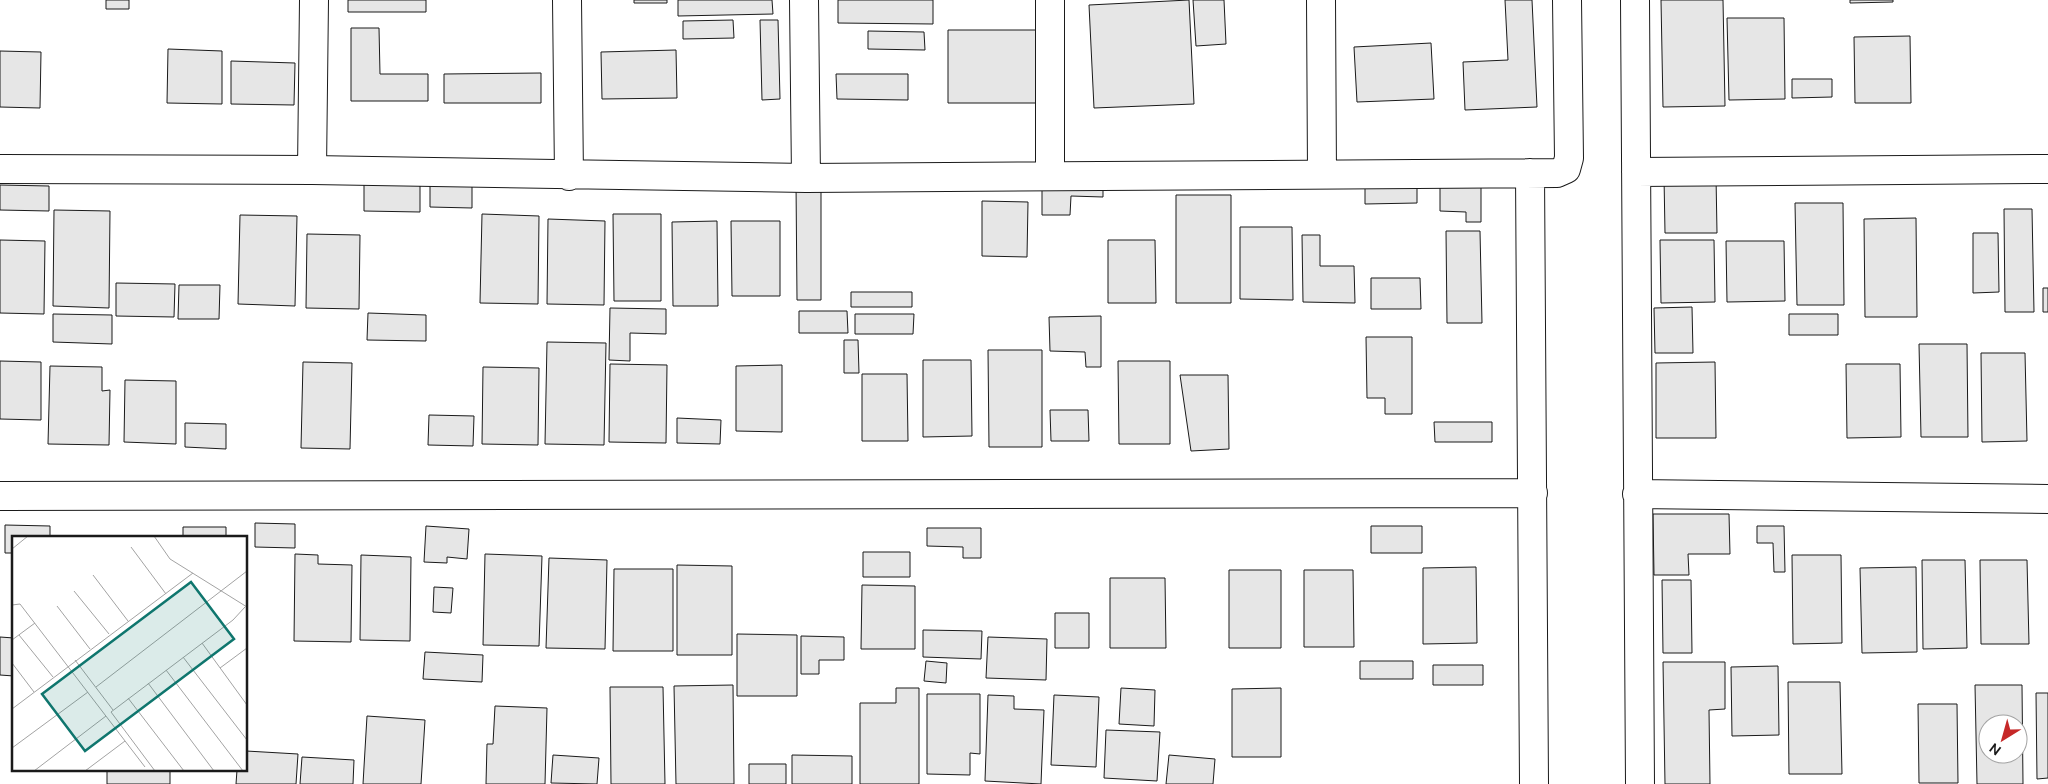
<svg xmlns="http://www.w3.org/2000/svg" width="2048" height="784" viewBox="0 0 2048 784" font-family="Ubuntu,sans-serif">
	<rect width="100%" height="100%" fill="#fff"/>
	<path fill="#e6e6e6" stroke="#1a1a1a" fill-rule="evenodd" d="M106 0H129V9H106Z
		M348 0H426V12H348Z
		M634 0H667V3H634Z
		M678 0H772L773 14 678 16Z
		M838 0H933V24L838 23Z
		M1189 0 1194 104 1094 108 1089 5Z
		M1193 0H1224L1226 44 1196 46Z
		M1505 0H1532L1537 107 1465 110 1463 62 1508 60Z
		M1661 0H1723L1725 106 1663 107Z
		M1850 0H1893V2L1850 3Z
		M1727 18H1784L1785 99 1729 100Z
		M733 20 734 38 683 39V21Z
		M760 20H778L780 99 762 100Z
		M351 28H379L380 74H428V101H351Z
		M948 30H1038V103H948Z
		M868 31 924 32 925 50 868 49Z
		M1910 36 1911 103H1855L1854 37Z
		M1431 43 1434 99 1357 102 1354 47Z
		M168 49 222 51V104L167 103Z
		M676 50 677 98 602 99 601 52Z
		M0 51 41 52 40 108 0 107Z
		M231 61 295 63 294 105 231 104Z
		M541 73V103H444V74Z
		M836 74H908V100L837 99Z
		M1792 79H1832V97L1792 98Z
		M1716 176 1717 233H1665L1664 177Z
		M796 182H821V300H797Z
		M364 184 420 185V212L364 211Z
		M0 185 49 186V211L0 210Z
		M430 185H472V208L430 207Z
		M1417 185V203L1365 204V186Z
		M1042 186 1103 187V197L1071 196 1070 215H1042Z
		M1440 186 1481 187V222H1466V212L1440 211Z
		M1176 195H1231V303H1176Z
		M982 201 1028 202 1027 257 982 256Z
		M1795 203H1843L1844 305H1797Z
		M2004 209H2032L2034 312H2005Z
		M54 210 110 211 109 308 53 306Z
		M482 214 539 216 538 304 480 303Z
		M613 214H661V301H614Z
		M240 215 297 216 295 306 238 304Z
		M1916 218 1917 317H1865L1864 219Z
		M548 219 605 221 604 305 547 304Z
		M717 221 718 306H673L672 222Z
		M731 221H780V296H732Z
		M1240 227H1292L1293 300 1240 299Z
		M1446 231H1480L1482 323H1447Z
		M1973 233H1998L1999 292 1973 293Z
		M307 234 360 235 359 309 306 308Z
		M1302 235H1320V266H1354L1355 303 1303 302Z
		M0 240 45 241 44 314 0 313Z
		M1108 240H1155L1156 303H1108Z
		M1660 240H1714L1715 302 1661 303Z
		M1726 241H1784L1785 301 1727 302Z
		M1371 278H1420L1421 309H1371Z
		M116 283 175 284 174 317 116 316Z
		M179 285H220L219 319H178Z
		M2043 288H2048V312H2043Z
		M851 292H912V307H851Z
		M1692 307 1693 353H1655L1654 308Z
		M610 308 666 309V334L630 333V361L609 360Z
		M799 311H847L848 333H799Z
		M368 313 426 315V341L367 340Z
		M53 314 112 315V344L53 342Z
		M855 314H914L913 334H855Z
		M1789 314H1838V335H1789Z
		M1101 316V367H1086L1085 352 1050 351 1049 317Z
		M1366 337H1412V414H1385V398H1367Z
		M844 340H858L859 373H844Z
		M547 342 606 343 604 445 545 444Z
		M1919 344H1967L1968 437H1921Z
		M988 350H1042V447H989Z
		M1981 353H2025L2027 441 1982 442Z
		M923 360H971L972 436 923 437Z
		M0 361 41 362V420L0 419Z
		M1118 361H1170V444H1119Z
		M303 362 352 363 350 449 301 448Z
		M1715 362 1716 438H1656V363Z
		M610 364 667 365 666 443 609 442Z
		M1846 364H1900L1901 437 1847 438Z
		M782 365V432L736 431V366Z
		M50 366 102 367V391L110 390 109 445 48 444Z
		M483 367 539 368 538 445 482 444Z
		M862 374H907L908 441H862Z
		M1180 375H1228L1229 449 1191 451Z
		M125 380 176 381V444L124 442Z
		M1050 410H1088L1089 441H1051Z
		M429 415 474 416 473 446 428 445Z
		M677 418 721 420 720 444 677 443Z
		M1434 422H1492V442H1435Z
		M185 423 226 424V449L185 447Z
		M1653 514H1729L1730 554H1688L1689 575H1654Z
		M255 523 295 524V548L255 547Z
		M5 525 50 526V538H14V553H5Z
		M426 526 469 529 467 559 447 557V563L424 562Z
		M1371 526H1422V553H1371Z
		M1757 526H1784L1785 572H1774L1773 543H1757Z
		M183 527H226V538H183Z
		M927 528H981V558H963V547L927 546Z
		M863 552H910V577H863Z
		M295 554 318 555V564L352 565 351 642 294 641Z
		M485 554 542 556 539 646 483 645Z
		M361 555 411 557 410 641 360 640Z
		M1792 555H1841L1842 643 1793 644Z
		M549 558 607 560 605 649 546 648Z
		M1922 560H1965L1967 648 1923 649Z
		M1980 560H2027L2029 644H1981Z
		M677 565 732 566V655H677Z
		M1476 567 1477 643 1423 644V568Z
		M1916 567 1917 652 1862 653 1860 568Z
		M614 569H673V651H613Z
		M1229 570H1281V648H1229Z
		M1304 570H1353L1354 647H1304Z
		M1110 578H1165L1166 648H1110Z
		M1662 580H1691L1692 653H1663Z
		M862 585 915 586V649H861Z
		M434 587 453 588 451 613 433 612Z
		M1055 613H1089V648H1055Z
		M923 630 982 631 981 659 923 657Z
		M737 634 797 635V696H737Z
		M801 636 844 637V660H819V674H801Z
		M0 637 14 638V676L0 675Z
		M988 637 1047 639 1046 680 986 678Z
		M425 652 483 655 482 682 423 679Z
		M926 661 947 663 946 683 924 681Z
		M1360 661H1413V679H1360Z
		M1663 662H1725V709L1709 710 1710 784H1665Z
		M1433 665H1483V685H1433Z
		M1778 666 1779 735 1732 736 1731 667Z
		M1788 682H1840L1842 774H1789Z
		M733 685 734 784H676L674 686Z
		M1975 685H2022L2023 784H1977ZM1988 724H2018V754H1988Z
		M610 687H663L665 784H611Z
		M896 688H919V784H860V703H896Z
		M1121 688 1155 690 1154 726 1119 724Z
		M1281 688V757H1232V689Z
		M2036 693H2048V778L2037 779Z
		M927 694H980V754L970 753V775L927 774Z
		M988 695 1014 696V709L1044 710 1041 784 985 781Z
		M1054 695 1099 697 1096 767 1051 765Z
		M1918 704H1957L1958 783H1919Z
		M495 706 547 708 545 784H486L487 744H493Z
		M367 716 425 720 421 784H363Z
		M1106 730 1160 732 1157 781 1104 778Z
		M246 751 298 754 296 784H236L237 770H246Z
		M553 755 599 758 597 784 551 783Z
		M792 755 852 756V784H792Z
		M1169 755 1215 759 1213 784H1166Z
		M302 757 354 760 353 784H300Z
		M749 764H786V784H749Z
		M107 770H170V784H107Z"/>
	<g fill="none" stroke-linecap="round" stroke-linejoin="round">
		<defs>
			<path id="minor" d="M567 0 569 176
				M804 0 806 178
				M1050 0V176
				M1321 0 1322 173
				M1635 0 1640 784
				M0 169 312 170 806 178 1557 173 1566 169 1569 158 1567 0
				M312 170 314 0
				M1636 172 2048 169
				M1530 173 1534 784
				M1637 494 2048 499
				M0 496 1533 493"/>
		</defs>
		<use href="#minor" stroke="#1a1a1a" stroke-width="30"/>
		<use href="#minor" stroke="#fff" stroke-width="28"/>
	</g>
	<g transform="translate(12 536)">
		<rect width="235" height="235" fill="#fff"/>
		<path fill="none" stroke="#a3a3a3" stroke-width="1" d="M142 0 158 23 235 71M119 11 154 58M0 13 16 0M81 39 116 85M62 55 97 98M0 69 8 68 133 231M45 70 78 113M7 99 41 141M0 104 23 87M190 107 235 169M171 121 235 204M63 124 101 174M0 127 22 156M208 132 235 112M154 134 231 235M136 147 202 235M84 151 235 35M116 162 172 235M0 173 181 37M0 212 76 156M22 235 94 180M73 235 113 205M143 235 99 176 221 84 233 71"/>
		<path fill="#0f766e" fill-opacity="0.15" stroke="#0f766e" stroke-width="2.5" d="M179 46 222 103 73 215 30 158Z"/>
		<rect width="235" height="235" fill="none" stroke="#1a1a1a" stroke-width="2.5"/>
	</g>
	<g transform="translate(2003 739) rotate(217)"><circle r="24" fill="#ffffff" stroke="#a3a3a3"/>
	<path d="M0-4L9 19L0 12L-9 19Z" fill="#c62828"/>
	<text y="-8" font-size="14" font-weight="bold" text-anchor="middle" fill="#1a1a1a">N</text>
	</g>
</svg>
